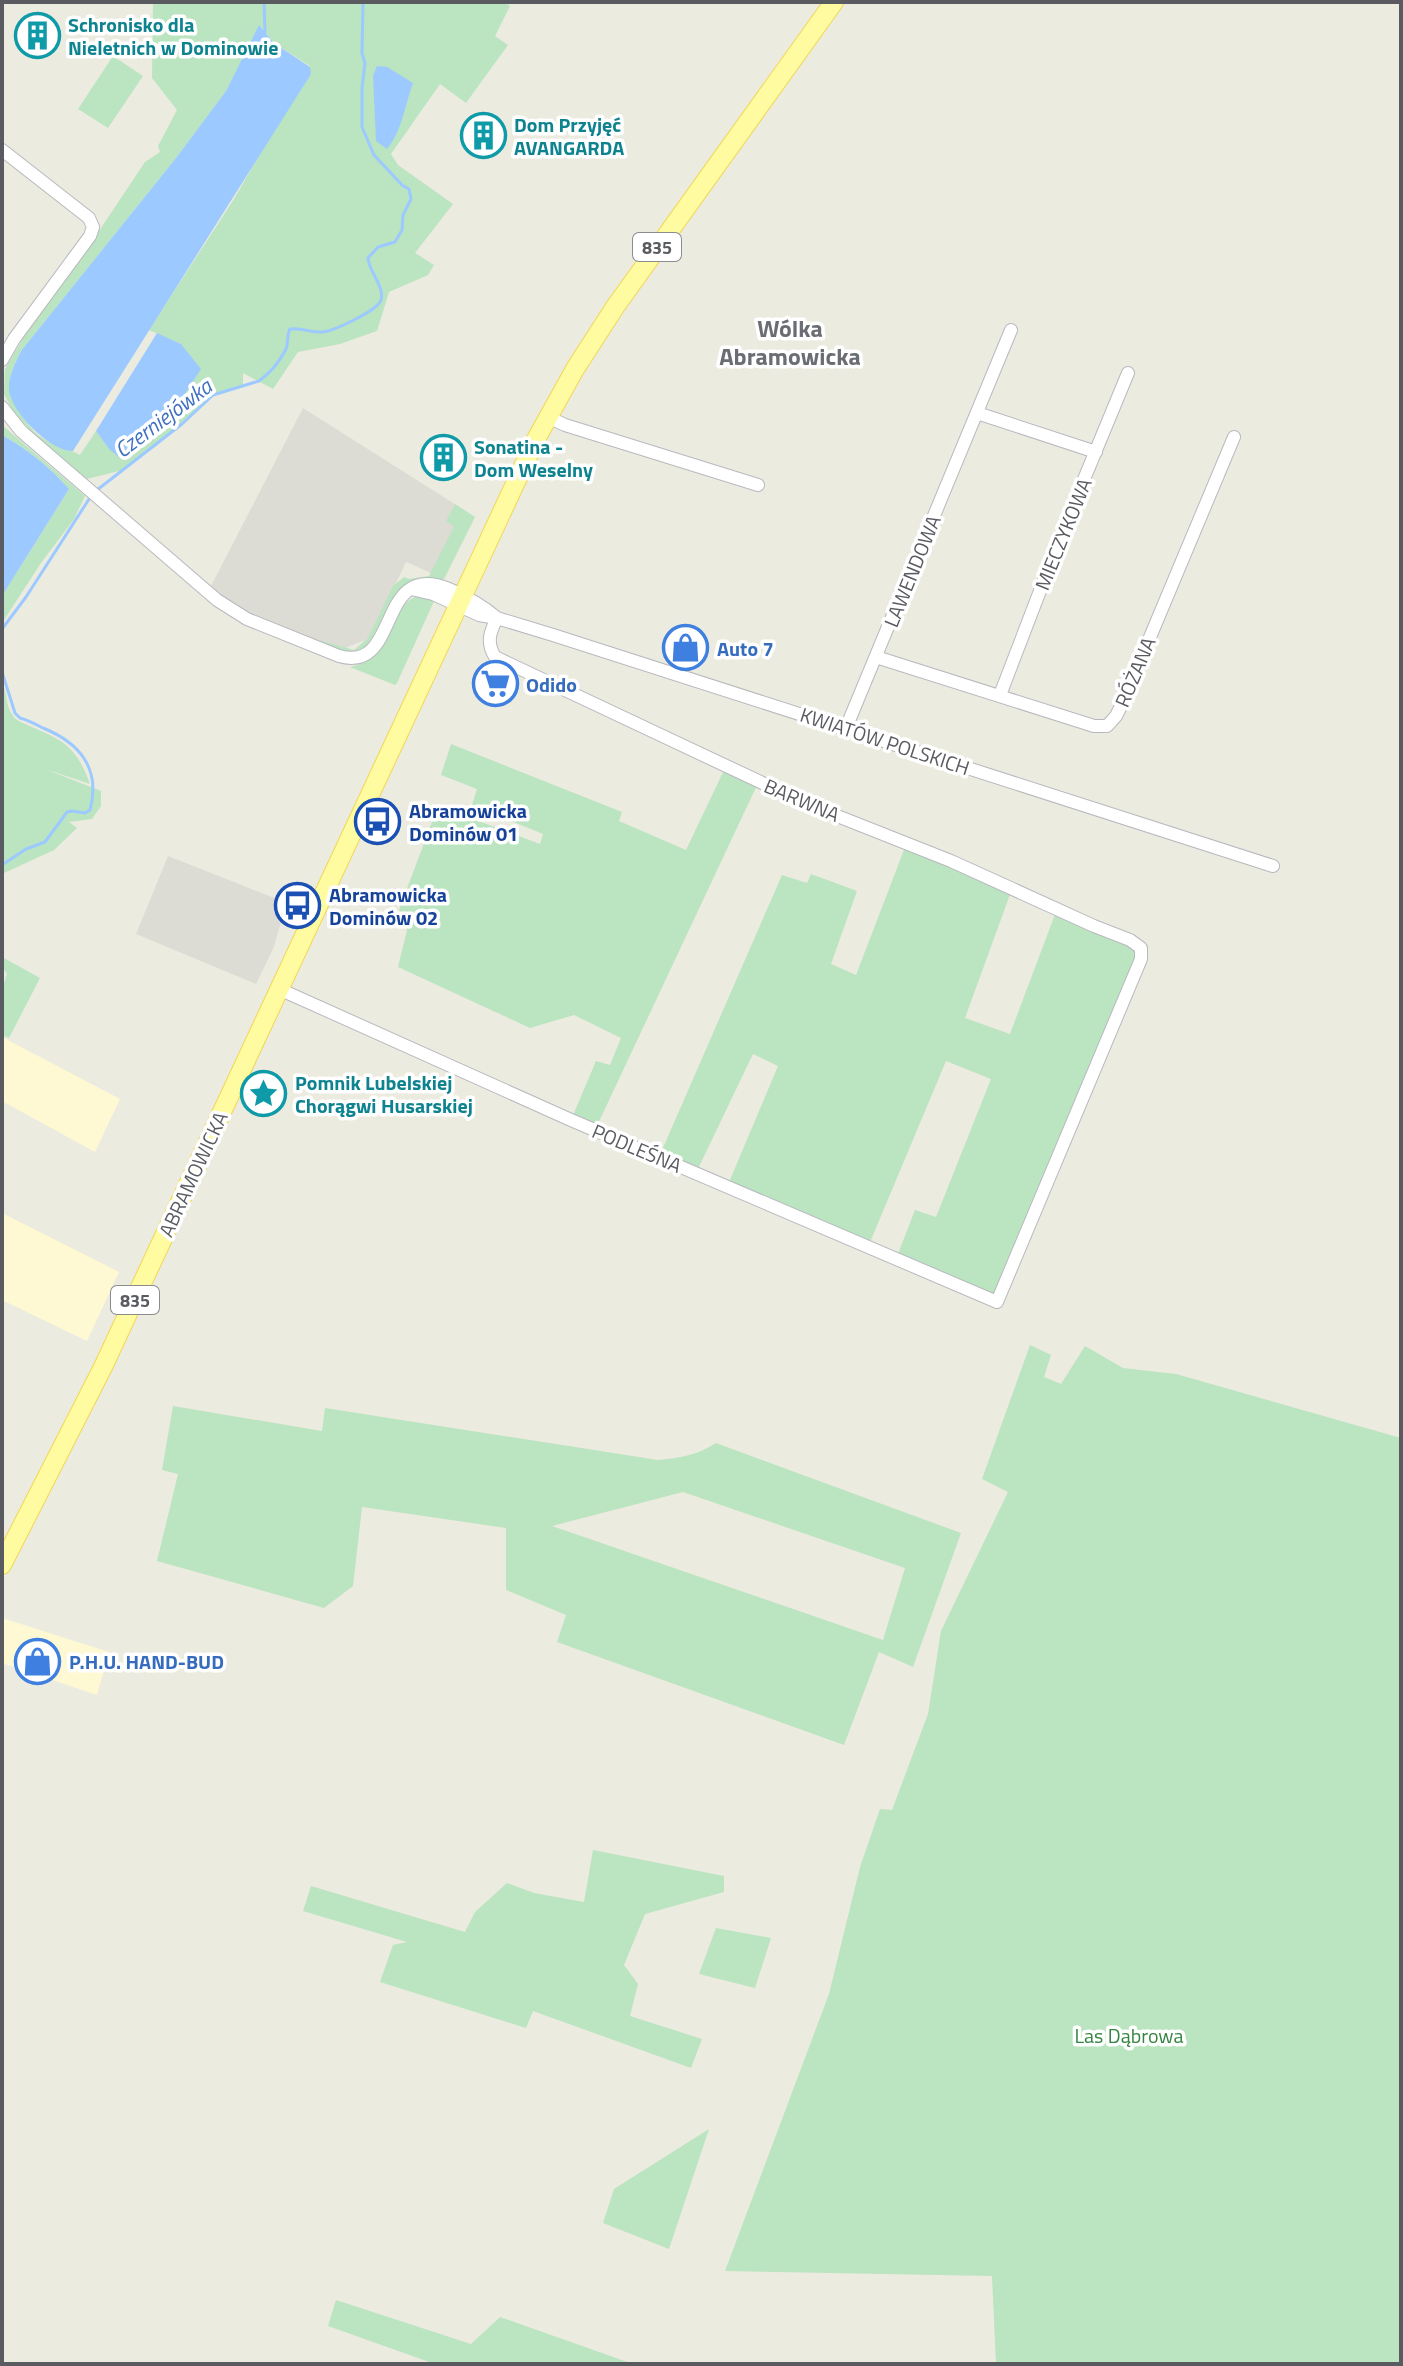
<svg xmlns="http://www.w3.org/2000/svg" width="1403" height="2366" viewBox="0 0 1403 2366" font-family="'Titillium Web',sans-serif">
	<rect width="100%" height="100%" fill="#ecebe0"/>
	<path fill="#fef9d3" d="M2 1037 120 1099 95 1152 2 1101Z
		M2 1213 119 1272 87 1341 2 1300Z
		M2 1618 109 1652 97 1695 2 1663Z"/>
	<path fill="#dddcd4" d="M303 408 472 515 438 576 406 562 370 638 345 648 308 637 251 614 227 600 211 586Z
		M168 856 287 903 273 949 256 984 136 934Z"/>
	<path fill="#bbe4c0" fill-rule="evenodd" d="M153 2H505L510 6 495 36 508 45 466 103 440 84 391 154 398 165 453 204 415 253 434 265 428 275 389 292 377 331 340 344 298 352 273 389 243 373V386L213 396 182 424 123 470 87 479 38 438 14 413 4 394 5 369 28 330 73 270 145 162 160 152 158 146 177 110 152 78ZM260 26 274 43 310 66 234 199 149 330 181 344 109 449 96 431 80 455C68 448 52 446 40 436 33 432 28 423 23 417 4 389 8 380 21 351L176 158 226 91Z
		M113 56 143 76 108 128 78 109Z
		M2 425 85 496 74 519 41 563 2 623V596L69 489C50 467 27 449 2 435Z
		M455 504 475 517 444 579H439L438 581C421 575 407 581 395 594 386 612 373 654 350 653 337 652 320 642 308 637L354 650 368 638 393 586 404 577 409 579 429 576 454 527 446 521Z
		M421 595 435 599 397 683 395 685 350 667C400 658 383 604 421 595Z
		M2 682C8 694 5 707 14 717 18 722 24 723 30 726 64 741 76 746 90 784L45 769 101 791V806L92 819 69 822 77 828 54 850 2 874Z
		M451 744 622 812 619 821 686 850 726 766 759 781 595 1130 571 1120 596 1061 610 1065 621 1038 574 1015 530 1028 398 967 407 930 399 910 438 806 540 844 543 834 472 805 477 789 441 775Z
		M907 842 1012 889 965 1018 1010 1034 1057 909 1141 948 997 1302 896 1259 915 1210 936 1217 991 1079 946 1061 868 1247 727 1187 778 1066 753 1054 696 1173 659 1157 782 875 807 883 811 874 857 891 831 964 856 975Z
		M2 957 40 978 9 1038 2 1035V990L7 974 2 966Z
		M1030 1345 1051 1355 1044 1377 1061 1384 1085 1346 1123 1368 1176 1374 1401 1438V2364H996L992 2276 725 2271 829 1994 860 1867 880 1809 892 1810 928 1714 941 1631 1008 1492 982 1479Z
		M173 1406 322 1431 325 1408 658 1460C679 1458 698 1455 716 1443L961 1533 913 1667 879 1652 844 1745 557 1642 566 1615 506 1590V1528L362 1507 353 1586 324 1608 157 1561 178 1474 162 1470ZM683 1492 905 1568 883 1640 552 1526Z
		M593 1850 724 1876V1892L645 1914 624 1965 638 1984 630 2016 702 2039 691 2068 533 2011 526 2028 380 1982 393 1945 407 1942 303 1911 311 1886 465 1932 475 1912 507 1883 534 1893 584 1902Z
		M716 1928 771 1938 755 1988 699 1974Z
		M709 2129 669 2249 603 2223 614 2189Z
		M336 2300 471 2344 500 2317 633 2364H435L328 2326Z"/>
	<path fill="#9cc9ff" d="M259 25 274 43 310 67 311 74 73 451C51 452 8 410 9 387 9 375 16 362 21 351L176 158 226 91Z
		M377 66 387 67 413 83C405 105 402 131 387 149L376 141 373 76Z
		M157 333 181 344 201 369 166 423 120 458 109 449 96 431Z
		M2 435C27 449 50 467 69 489L2 596Z"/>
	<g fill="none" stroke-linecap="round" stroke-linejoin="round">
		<path stroke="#9cc9ff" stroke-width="3" d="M264 2 265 32
			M97 490 182 424 213 395 259 381C270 373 280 361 286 349 289 341 286 337 290 329 302 327 310 333 321 332 333 332 378 310 381 300 385 287 369 272 368 258L378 247 395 242 402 230 403 215 411 199 409 189 402 185 374 155 362 127V88L365 63 362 53 363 2
			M2 629 26 597 91 496
			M2 672 15 713 20 718C28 720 35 724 43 728 80 743 101 769 90 810L85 813 72 811 67 812 45 842 26 849 2 865"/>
		<defs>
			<path id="minor" d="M2 150 89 218 93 227 90 236 14 339 2 360
				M2 407 21 431 217 600 247 619 339 656C402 674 375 559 449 589 467 597 482 605 497 618
				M977 413 1096 452
				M548 417 565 425 758 485
				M411 589 433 594 479 615 497 618 553 635 1273 866
				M876 657 1094 726H1107L1116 716 1122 704 1234 437
				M1000 695 1068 518 1128 373
				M846 728 1011 330
				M279 989 571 1120 997 1302 1141 959V948L1130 940 1094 926 951 861 807 804 495 657C486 642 490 632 497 618"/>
			<path id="primary" d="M2 1565 103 1367 535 441 575 369 615 307 834 2"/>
		</defs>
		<use href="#minor" stroke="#b8b9bf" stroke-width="14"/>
		<use href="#primary" stroke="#f1d753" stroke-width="20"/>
		<use href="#minor" stroke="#fff" stroke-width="12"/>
		<use href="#primary" stroke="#fffba1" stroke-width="18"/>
	</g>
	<defs>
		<symbol id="building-ring" viewBox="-11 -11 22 22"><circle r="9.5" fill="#fff" stroke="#0f9aa8" stroke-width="1.5"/><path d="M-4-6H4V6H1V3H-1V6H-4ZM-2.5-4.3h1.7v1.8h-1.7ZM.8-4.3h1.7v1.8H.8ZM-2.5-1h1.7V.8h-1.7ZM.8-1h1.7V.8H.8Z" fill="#0f9aa8"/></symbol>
		<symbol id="shop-ring" viewBox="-11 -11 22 22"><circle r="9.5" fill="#fff" stroke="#3f7fe0" stroke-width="1.5"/><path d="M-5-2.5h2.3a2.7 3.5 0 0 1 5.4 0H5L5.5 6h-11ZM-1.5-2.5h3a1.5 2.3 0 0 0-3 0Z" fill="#3f7fe0"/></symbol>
		<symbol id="supermarket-ring" viewBox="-11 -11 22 22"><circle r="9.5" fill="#fff" stroke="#3f7fe0" stroke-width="1.5"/><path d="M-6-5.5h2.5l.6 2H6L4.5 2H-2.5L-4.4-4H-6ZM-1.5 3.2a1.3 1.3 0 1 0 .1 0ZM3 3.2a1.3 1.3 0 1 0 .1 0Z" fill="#3f7fe0"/></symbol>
		<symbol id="bus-ring" viewBox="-11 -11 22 22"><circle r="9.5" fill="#fff" stroke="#1a4fb4" stroke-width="1.5"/><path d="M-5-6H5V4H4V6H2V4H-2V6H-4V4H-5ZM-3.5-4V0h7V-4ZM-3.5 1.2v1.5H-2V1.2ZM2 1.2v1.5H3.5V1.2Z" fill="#1a4fb4"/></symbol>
		<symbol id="sight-ring" viewBox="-11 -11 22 22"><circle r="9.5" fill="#fff" stroke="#0f9aa8" stroke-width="1.5"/><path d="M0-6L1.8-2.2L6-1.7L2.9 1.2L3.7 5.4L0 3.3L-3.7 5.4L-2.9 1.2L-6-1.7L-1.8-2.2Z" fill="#0f9aa8"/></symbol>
	</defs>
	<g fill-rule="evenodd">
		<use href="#building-ring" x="12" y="10" width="51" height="51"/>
		<use href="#building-ring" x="458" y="110" width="51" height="51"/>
		<use href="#building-ring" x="418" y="432" width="51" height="51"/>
		<use href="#shop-ring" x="660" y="622" width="51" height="51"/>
		<use href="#supermarket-ring" x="470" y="658" width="51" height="51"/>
		<use href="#bus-ring" x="352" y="796" width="51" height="51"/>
		<use href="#bus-ring" x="272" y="880" width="51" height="51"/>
		<use href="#sight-ring" x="238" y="1068" width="51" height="51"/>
		<use href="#shop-ring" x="12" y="1636" width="51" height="51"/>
	</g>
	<g text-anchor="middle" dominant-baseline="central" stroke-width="7" stroke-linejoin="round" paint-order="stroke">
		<g fill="#fff" stroke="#8b8c90" stroke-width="2">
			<rect x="633" y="233" width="48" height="28" rx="6"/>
			<rect x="111" y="1286" width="48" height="28" rx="6"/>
		</g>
		<g font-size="18" font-weight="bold" fill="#595b61">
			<text x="657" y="247">835</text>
			<text x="135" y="1300">835</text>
		</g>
		<g font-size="20" font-weight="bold" fill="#0d838f" stroke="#fff" text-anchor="start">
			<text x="68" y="24">Schronisko dla<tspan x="68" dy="23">Nieletnich w Dominowie</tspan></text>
			<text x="514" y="124">Dom Przyjęć<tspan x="514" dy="23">AVANGARDA</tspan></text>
			<text x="474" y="446">Sonatina -<tspan x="474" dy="23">Dom Weselny</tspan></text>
			<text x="295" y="1082">Pomnik Lubelskiej<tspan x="295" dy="23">Chorągwi Husarskiej</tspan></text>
		</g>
		<g font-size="20" fill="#595b61" stroke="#fff">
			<text transform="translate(1063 534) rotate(-68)">MIECZYKOWA</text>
			<text transform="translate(912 571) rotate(-68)">LAWENDOWA</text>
			<text transform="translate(1135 672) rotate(-67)">RÓŻANA</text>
			<text transform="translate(885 741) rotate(18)">KWIATÓW POLSKICH</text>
			<text transform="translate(802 800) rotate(23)">BARWNA</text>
			<text transform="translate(637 1148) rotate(23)">PODLEŚNA</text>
			<text transform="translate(193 1174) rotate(-65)">ABRAMOWICKA</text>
		</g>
		<g font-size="20" font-weight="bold" fill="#366cbe" stroke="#fff" text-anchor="start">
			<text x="717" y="648">Auto 7</text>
			<text x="526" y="684">Odido</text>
			<text x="69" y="1661">P.H.U. HAND-BUD</text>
		</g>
		<g font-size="20" font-weight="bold" fill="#164399" stroke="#fff" text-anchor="start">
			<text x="409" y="810">Abramowicka<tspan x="409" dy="23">Dominów 01</tspan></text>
			<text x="329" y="894">Abramowicka<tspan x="329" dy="23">Dominów 02</tspan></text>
		</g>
		<g font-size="20" fill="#348541" stroke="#fff">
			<text x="1129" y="2035">Las Dąbrowa</text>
		</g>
		<g font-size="22" font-style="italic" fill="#3f70c2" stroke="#fff">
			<text transform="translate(163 418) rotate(-37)">Czerniejówka</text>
		</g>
		<g font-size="24" font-weight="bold" fill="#6a6d73" stroke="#fff">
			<text x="790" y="328">Wólka<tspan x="790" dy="28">Abramowicka</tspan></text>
		</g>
	</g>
	<rect width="1403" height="2366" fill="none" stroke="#595b61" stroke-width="8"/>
</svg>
